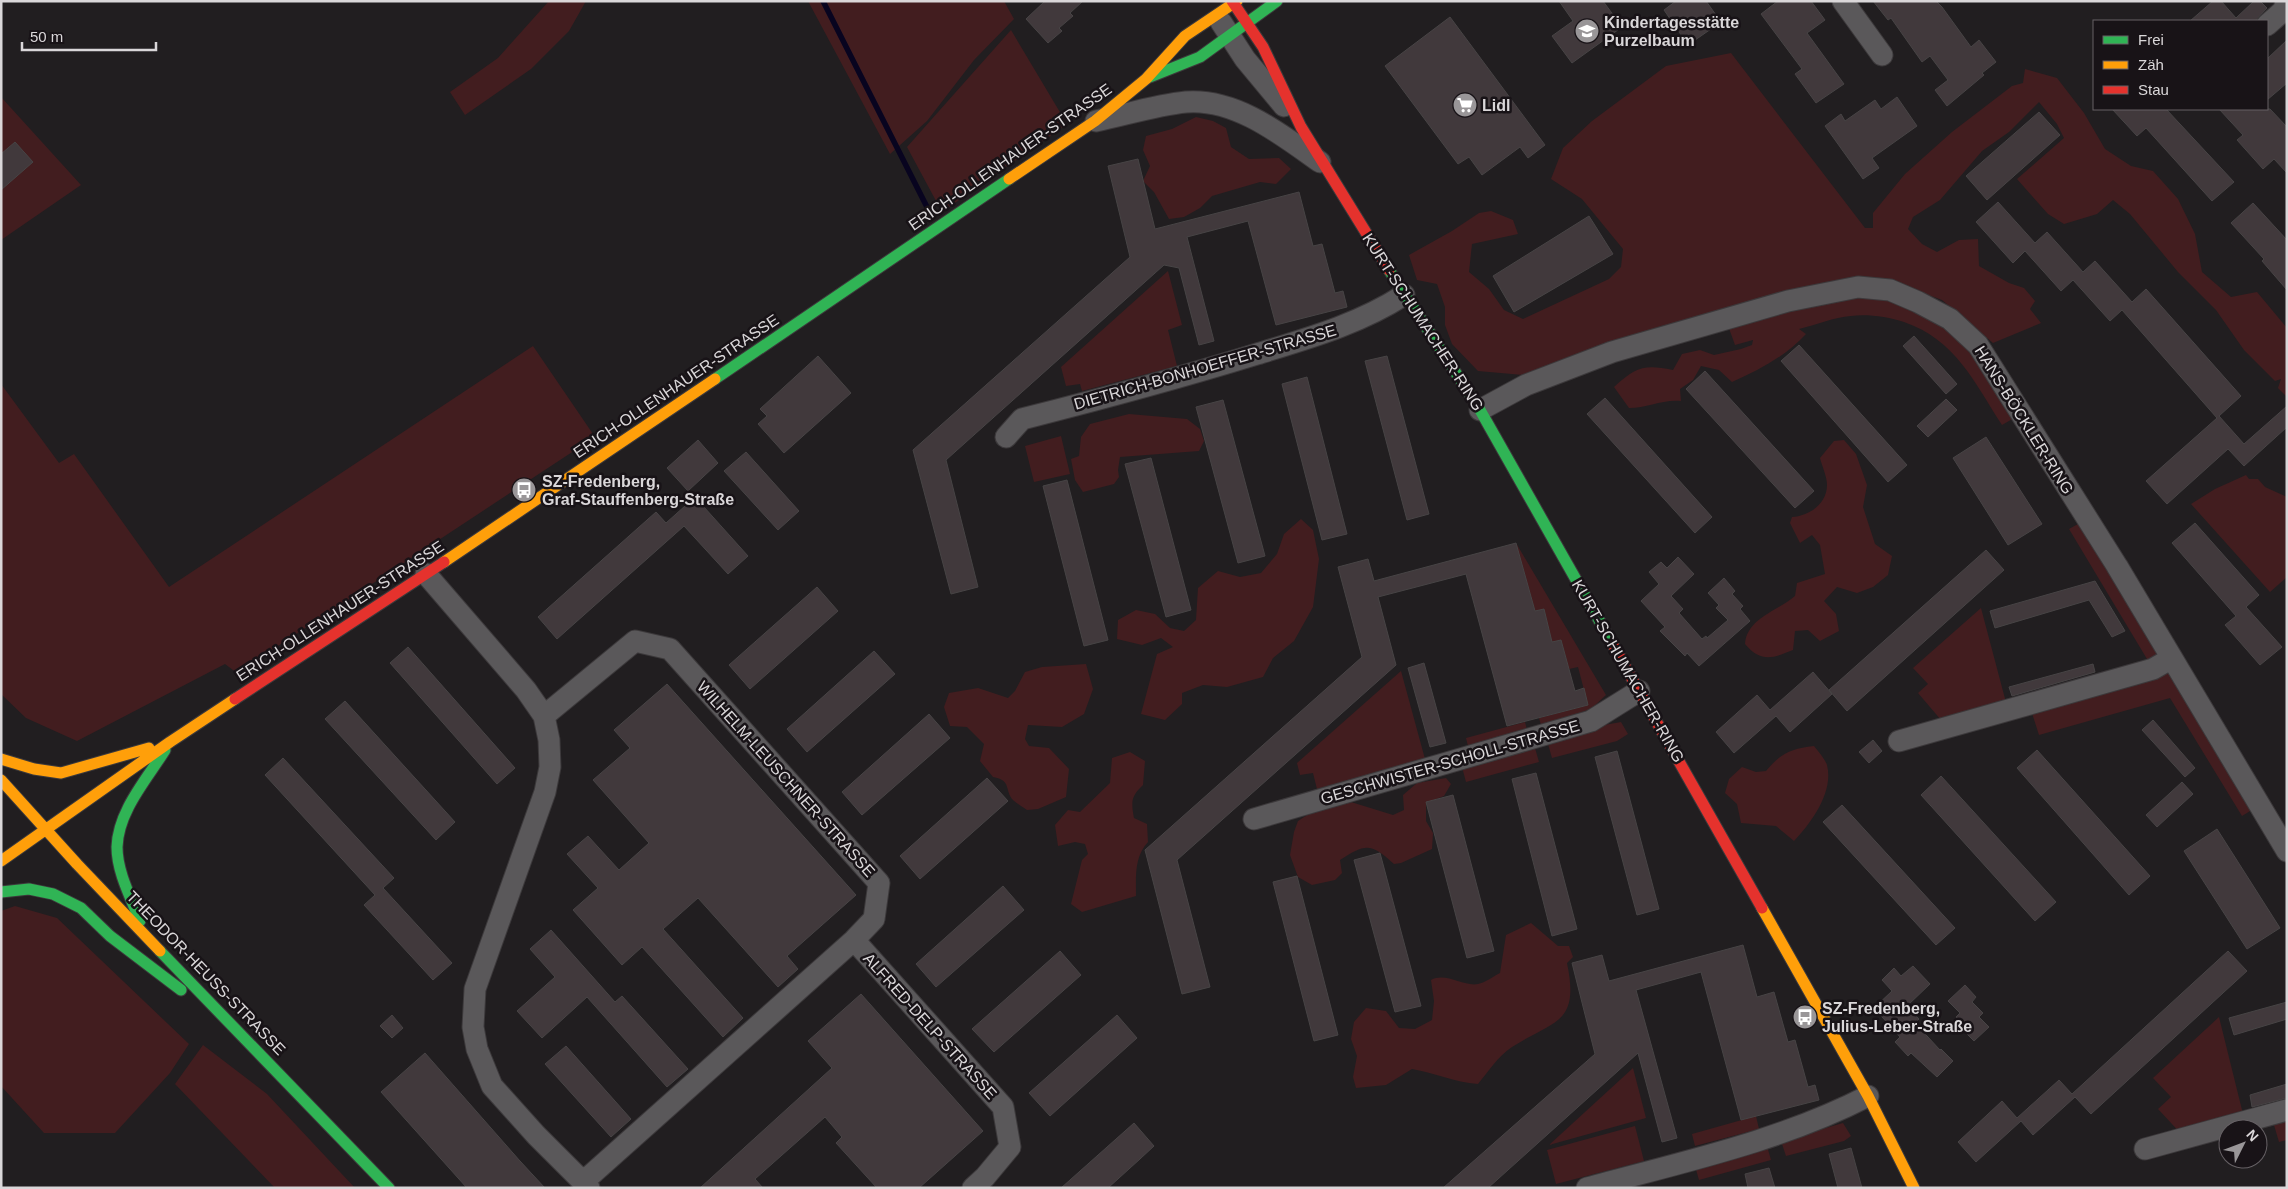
<svg xmlns="http://www.w3.org/2000/svg" width="2288" height="1189" viewBox="0 0 2288 1189" font-family="Arial,sans-serif">
	<rect width="100%" height="100%" fill="#211e20"/>
	<path fill="#421d1f" d="M549 1H586L569 31 531 69 465 115 450 92 498 58Z
		M808 1H1004L1014 19 974 60 927 121 890 154Z
		M1011 30 1067 124 942 212 907 147Z
		M1731 53 1865 228H1873V213L1905 174 1952 132 2012 86 2023 83 2025 69 2057 78 2084 113 2105 149 2131 166 2153 171 2178 199 2195 234 2202 272 2231 297 2257 292 2287 328V397L2278 388 2281 379 2275 381 2244 350 2216 310 2178 272 2130 214 2113 200 2097 214 2064 224 2048 214 2017 179 2064 138 2057 124 2039 102 2009 132 1982 151 1940 200 1913 217 1908 229 1922 244 1937 252 1959 240 1978 239 1979 266 2009 283 2024 288 2035 301 2030 309 2041 323 1993 343 1942 300 1912 289 1661 326 1535 376 1478 371 1452 344 1445 325V307L1437 284 1417 280 1409 255 1452 231 1479 213 1491 211 1513 220 1518 234 1472 244 1469 272 1489 289 1504 310 1523 319 1609 279 1621 267 1623 249 1582 199 1551 179 1563 148 1592 121 1666 66Z
		M1 97 81 185 1 240Z
		M1196 117 1213 121 1226 128 1231 147 1249 159 1279 158 1291 169 1276 184 1260 182 1212 196 1200 208 1184 217 1169 219 1154 192 1143 181 1150 166 1143 150 1146 136 1172 129Z
		M1168 271 1182 325 1168 330 1177 366 1082 391 1080 384 1066 386 1061 367Z
		M1858 287 1950 319 2021 414 2002 425C1974 382 1956 340 1904 322 1888 317 1868 314 1851 316 1834 317 1816 325 1799 329L1806 334C1786 356 1759 370 1732 382L1719 370 1701 366 1693 380 1680 389 1681 401C1663 399 1647 408 1629 408L1614 387C1636 367 1644 364 1673 370L1682 354 1700 350 1714 355 1741 349 1752 345 1753 340 1735 345 1726 320Z
		M533 346 595 437 237 673 225 664 77 741 26 718 1 694V384L59 463 74 454 169 587Z
		M1129 414 1187 419 1200 429 1204 441 1199 451 1120 457 1118 470 1119 477 1114 484 1083 492 1075 480 1071 459 1079 456 1081 437 1090 424Z
		M1061 436 1070 474 1034 482 1025 446Z
		M1844 440 1856 454 1867 485 1863 507 1875 544 1892 556 1888 575 1873 587 1857 593 1837 587 1824 601 1836 614 1839 631 1820 641 1808 630 1795 631 1793 650C1773 658 1761 663 1745 644 1747 618 1778 611 1795 596L1797 583 1825 574 1820 545 1812 535 1800 543 1790 523 1792 517C1809 516 1827 504 1827 485 1827 477 1822 466 1820 458L1834 441Z
		M2246 475 2249 479H2258L2265 487 2287 497V577L2270 592 2191 504 2215 489Z
		M1301 519 1313 530 1319 559 1313 607 1294 641 1273 658 1263 677 1227 687 1203 685 1182 693V704L1165 720 1141 714 1157 654 1173 647 1161 638 1142 645 1117 639 1118 620 1136 610 1155 614 1170 628 1184 631 1196 620 1198 588 1218 571 1240 577 1261 573 1277 554 1284 534Z
		M2087 519 2260 805 2242 816 2170 698 2039 735 2029 704 2153 669 2069 529Z
		M1516 543 1606 695 1591 709 1541 725 1539 718 1588 705 1578 667 1569 669 1561 640 1552 642 1544 609 1535 611Z
		M1981 608 2008 710 1947 727 1918 693 1928 684 1913 668Z
		M1086 664 1093 689 1084 714 1062 727 1028 725 1025 739 1029 746 1049 748 1069 769 1066 797 1038 809 1027 810C1023 807 1017 804 1013 800 1004 790 1012 780 993 777L980 761 984 744 967 727 950 726 944 707 949 693 978 688 1008 698 1015 691 1025 672 1042 667Z
		M1401 671 1425 759 1317 789 1313 773 1300 775 1297 763Z
		M1525 722 1527 730 1468 746 1466 738Z
		M1621 722 1628 734 1617 741 1552 758 1548 744 1599 726Z
		M1814 746C1818 751 1825 759 1827 765 1834 792 1811 823 1794 841L1776 826 1741 823 1737 804 1725 793 1729 779 1742 767 1756 772 1766 771C1781 753 1790 749 1814 746Z
		M1535 748 1539 762 1466 782 1462 767Z
		M1130 752 1145 761 1143 785C1131 796 1131 802 1134 818L1147 824 1148 842C1134 857 1136 877 1136 896L1082 912 1071 904 1082 860 1088 854 1085 844 1075 842 1058 846 1055 825 1068 810 1080 812 1110 783 1112 758Z
		M1446 778 1451 784 1444 796 1426 803V821L1433 833 1432 849 1401 863 1394 864C1371 843 1366 843 1340 860L1342 873 1335 880 1312 885 1298 877 1290 855 1294 832 1298 821 1330 800 1351 802 1393 815 1404 810 1403 795 1417 783Z
		M15 906 57 918 189 1044 170 1073 115 1133H44L1 1086V911Z
		M1531 923 1558 946H1569L1573 957 1567 963C1580 1025 1554 1020 1512 1047 1498 1056 1488 1072 1478 1084 1454 1082 1435 1073 1412 1069L1386 1085 1356 1088 1353 1077 1357 1056 1351 1039 1354 1022 1366 1008 1386 1011 1399 1028 1415 1029 1432 1020 1434 1001 1431 980C1446 972 1464 987 1478 984 1485 983 1494 976 1500 973L1506 935Z
		M2219 1017 2245 1122 2185 1138 2158 1109 2171 1097 2153 1078Z
		M203 1045 267 1094 355 1188H275L175 1084Z
		M1633 1068 1646 1118 1549 1145Z
		M2287 1110V1140L2279 1142 2271 1115Z
		M1756 1116 1759 1129 1695 1146 1692 1134Z
		M1843 1123 1851 1136 1844 1141 1786 1156 1781 1141Z
		M1635 1126 1644 1161 1556 1184 1547 1150Z
		M1767 1146 1771 1160 1699 1180 1695 1166Z"/>
	<g fill="none" stroke-linecap="round" stroke-linejoin="round">
		<path stroke="#08041f" stroke-width="5.5" d="M823 1 929 211"/>
	</g>
	<path fill="#41393c" stroke="#474445" d="M1045 1H1083L1070 13 1073 16 1059 28 1062 31 1048 43 1026 19Z
		M1559 1H1603L1622 27 1572 63 1552 36 1573 21Z
		M1676 1H1706L1721 22 1688 45 1664 10Z
		M1778 1H1811L1825 20 1807 33 1844 84 1816 103 1795 74 1802 69 1761 14Z
		M1873 1H1936L1942 7 1971 47 1979 40 1996 62 1982 73 1984 75 1947 106 1935 90 1948 80 1930 56 1922 62 1891 18 1888 20Z
		M2213 1H2221L2236 18 2254 1H2260L2267 8 2255 21H2190Z
		M1450 17 1545 145 1528 158 1520 147 1482 175 1469 157 1458 164 1385 66Z
		M2287 40V83L2267 100V59Z
		M1897 97 1917 126 1872 158 1879 168 1863 179 1825 126 1841 114 1845 121 1875 100 1881 109Z
		M2112 109H2166L2234 182 2212 201 2146 128 2137 136Z
		M2219 109H2270L2287 127V173L2274 159 2263 169 2237 140 2243 135Z
		M2039 112 2060 135 1987 200 1966 176Z
		M15 142 33 162 1 190V154Z
		M1138 159 1155 229 1299 192 1313 246 1322 244 1335 293 1343 291 1347 307 1276 325 1248 221 1187 237 1214 341 1199 345 1179 268 1164 265 946 460 978 587 951 594 913 450 1130 257 1108 166Z
		M1998 202 2035 243 2047 232 2083 272 2095 261 2132 302 2146 289 2241 396 2219 416 2244 444 2287 406V427L2244 466 2228 449 2167 504 2146 481 2217 418 2122 310 2110 321 2073 280 2061 291 2025 251 2013 263 1976 222Z
		M2253 203 2287 240V290L2262 261 2264 259 2231 223Z
		M1589 216 1613 254 1514 312 1493 276Z
		M1914 336 1957 384 1946 394 1903 346Z
		M1799 345 1907 465 1888 482 1781 361Z
		M818 356 851 393 784 453 758 424 767 416 760 409Z
		M1387 356 1429 514 1407 520 1365 361Z
		M1705 371 1814 491 1795 508 1686 389Z
		M1307 377 1347 534 1322 540 1282 384Z
		M1605 398 1712 517 1695 533 1587 414Z
		M1946 399 1957 410 1928 437 1917 426Z
		M1223 400 1265 556 1238 563 1196 407Z
		M1986 437 2042 524 2008 545 1953 458Z
		M698 440 718 463 688 491 667 468Z
		M746 452 799 511 778 530 724 471Z
		M1151 458 1191 610 1166 617 1125 464Z
		M1067 480 1108 640 1084 646 1043 486Z
		M695 497 748 556 728 574 684 526 557 639 538 617 656 512 666 523Z
		M2195 523 2259 595 2246 607 2282 647 2260 665 2225 625 2236 616 2172 543Z
		M1516 543 1535 611 1544 609 1552 642 1561 640 1575 691 1584 688 1588 705 1507 726 1466 574 1378 597 1396 665 1177 860 1210 987 1182 994 1145 850 1362 657 1338 567 1368 559 1374 581Z
		M1986 550 2004 570 1847 711 1829 690Z
		M1678 557 1694 574 1671 596 1683 609 1679 613 1702 639 1706 636 1707 638 1728 620 1716 608 1719 605 1708 593 1724 578 1735 591 1732 594 1743 606 1740 609 1750 621 1699 666 1687 653 1685 656 1660 631 1665 627 1641 601 1659 584 1649 572 1661 562 1667 568Z
		M2095 581 2125 631 2112 637 2089 600 1995 628 1990 611Z
		M817 587 838 611 750 689 729 665Z
		M408 647 515 768 497 784 390 663Z
		M874 651 895 674 807 752 787 729Z
		M1424 663 1446 743 1430 747 1408 668Z
		M2093 664 2095 672 2012 696 2009 687Z
		M1813 672 1832 694 1790 732 1776 716 1734 753 1716 732 1757 695 1770 710Z
		M667 684 856 895 787 956 798 969 778 987 698 898 663 929 743 1018 723 1037 642 947 622 965 573 910 598 888 567 854 588 836 619 870 649 843 593 780 630 748 614 730Z
		M345 701 455 822 436 840 325 719Z
		M929 714 950 738 862 815 842 792Z
		M2153 720 2195 768 2185 777 2142 730Z
		M1873 740 1882 751 1869 763 1859 752Z
		M2037 750 2150 876 2129 895 2017 768Z
		M1617 751 1659 909 1637 915 1595 757Z
		M283 758 394 878 383 888 452 963 433 980 364 905 375 895 265 775Z
		M1536 773 1577 929 1552 936 1512 779Z
		M1941 776 2056 902 2035 921 1921 795Z
		M987 778 1008 801 920 879 900 856Z
		M2182 782 2193 794 2157 827 2146 815Z
		M1453 795 1494 951 1467 958 1426 802Z
		M1842 805 1955 928 1936 945 1823 822Z
		M2217 829 2280 928 2247 949 2184 851Z
		M1380 853 1421 1006 1395 1012 1354 860Z
		M1297 876 1338 1035 1314 1041 1273 882Z
		M1003 886 1024 910 936 987 916 964Z
		M551 930 615 1002 622 996 688 1069 667 1087 587 997 542 1038 517 1011 555 977 530 949Z
		M1743 945 1757 997 1774 992 1788 1042 1795 1040 1808 1087 1815 1085 1819 1100 1741 1120 1701 972 1636 990 1677 1138 1662 1142 1638 1053 1488 1188H1443L1595 1054 1572 963 1602 955 1609 981Z
		M1060 951 1081 975 994 1052 972 1029Z
		M2228 951 2247 971 2091 1114 2075 1097 2033 1135 2021 1121 1976 1162 1958 1142 2002 1101 2017 1118 2059 1080 2072 1094Z
		M1913 966 1930 984 1907 1006 1919 1019 1915 1023 1940 1050 1941 1049 1953 1061 1937 1077 1911 1053 1908 1056 1895 1042 1900 1037 1874 1008 1892 991 1882 980 1894 968 1901 976Z
		M1965 985 1976 997 1972 1002 1983 1013 1979 1017 1989 1027 1974 1041 1964 1031 1967 1029 1956 1017 1960 1013 1948 1001Z
		M861 994 983 1131 919 1188H877L836 1143 842 1137 825 1117 755 1179 763 1188H700L832 1068 808 1041Z
		M2287 1002V1019L2234 1035 2229 1018Z
		M392 1015 403 1028 392 1038 380 1026Z
		M1117 1015 1137 1038 1050 1116 1029 1093Z
		M566 1046 631 1119 611 1137 545 1064Z
		M425 1053 520 1161 545 1188H467L381 1092Z
		M2287 1084V1098L2252 1107 2250 1095Z
		M1134 1123 1154 1146 1140 1159 1108 1188H1061Z
		M1851 1148 1862 1188H1838L1829 1154Z
		M1769 1168 1775 1188H1748L1745 1174Z"/>
	<g fill="none" stroke-linecap="round" stroke-linejoin="round">
		<defs>
			<path id="street" d="M1843 1 1882 55
				M1221 22 1245 59 1284 106
				M2267 25 2283 11 2287 1
				M1096 121C1125 115 1156 105 1186 102 1236 98 1282 135 1320 162
				M1480 410 1526 385 1612 352 1788 301 1858 287 1890 290 1918 302 1950 319 1978 345 2117 566 2287 851
				M1006 437 1022 419C1101 399 1179 378 1257 354 1309 338 1359 324 1404 295
				M426 574 526 690 544 716 549 740 550 767 545 792 475 989 473 1027 477 1049 492 1086 536 1135 589 1188
				M544 716 635 641 670 649 879 883 874 919 854 940 583 1182
				M1899 741 2153 669 2172 658
				M1254 819 1591 721 1639 691
				M854 940 1003 1107 1010 1147 985 1177 973 1188
				M2145 1149 2287 1110
				M1587 1188C1682 1162 1781 1141 1868 1096"/>
			<path id="fast" d="M1150 77 1200 57 1277 1
				M1389 270 1480 410 1613 645
				M715 379 1009 179
				M1 892 29 889 53 894 81 908 110 936 181 990
				M140 921C131 898 117 872 117 847 118 811 147 779 165 750
				M160 951 389 1188"/>
			<path id="slow" d="M1009 179 1095 121 1146 79 1185 36 1237 1
				M444 562 715 379
				M1 759 34 769 61 773 149 748
				M1 780 77 864 160 951
				M1 861 170 742 235 699
				M1762 908 1868 1096 1914 1188"/>
			<path id="jam" d="M1232 1 1263 47 1301 127 1389 270
				M1613 645 1762 908
				M235 699 444 562"/>
		</defs>
		<use href="#street" stroke="#3c393b" stroke-width="23"/>
		<use href="#fast" stroke="#3c393b" stroke-width="13"/>
		<use href="#slow" stroke="#3c393b" stroke-width="13"/>
		<use href="#jam" stroke="#3c393b" stroke-width="13"/>
		<use href="#street" stroke="#5a585a" stroke-width="21"/>
		<use href="#fast" stroke="#30b455" stroke-width="11"/>
		<use href="#slow" stroke="#ff9f0a" stroke-width="11"/>
		<use href="#jam" stroke="#e5322d" stroke-width="11"/>
	</g>
	<defs>
		<symbol id="school-disc" viewBox="-11 -11 22 22"><circle r="9.5" fill="#999698" stroke="#181317"/><path d="M0-5L7-2L0 1L-7-2ZM-4 1L0 2.5L4 1V4Q0 6-4 4Z" fill="#fff"/></symbol>
		<symbol id="supermarket-disc" viewBox="-11 -11 22 22"><circle r="9.5" fill="#999698" stroke="#181317"/><path d="M-6-5.5h2.5l.6 2H6L4.5 2H-2.5L-4.4-4H-6ZM-1.5 3.2a1.3 1.3 0 1 0 .1 0ZM3 3.2a1.3 1.3 0 1 0 .1 0Z" fill="#fff"/></symbol>
		<symbol id="bus-disc" viewBox="-11 -11 22 22"><circle r="9.5" fill="#999698" stroke="#181317"/><path d="M-5-6H5V4H4V6H2V4H-2V6H-4V4H-5ZM-3.5-4V0h7V-4ZM-3.5 1.2v1.5H-2V1.2ZM2 1.2v1.5H3.5V1.2Z" fill="#fff"/></symbol>
	</defs>
	<g fill-rule="evenodd">
		<use href="#school-disc" x="1573" y="17" width="28" height="28"/>
		<use href="#supermarket-disc" x="1451" y="91" width="28" height="28"/>
		<use href="#bus-disc" x="510" y="476" width="28" height="28"/>
		<use href="#bus-disc" x="1791" y="1003" width="28" height="28"/>
	</g>
	<g text-anchor="middle" dominant-baseline="central" stroke-width="5" stroke-linejoin="round" paint-order="stroke">
		<g font-size="16" font-weight="bold" fill="#dad7d9" stroke="#181317" text-anchor="start">
			<text x="1604" y="22">Kindertagesstätte<tspan x="1604" dy="18">Purzelbaum</tspan></text>
			<text x="1482" y="105">Lidl</text>
			<text x="542" y="481">SZ-Fredenberg,<tspan x="542" dy="18">Graf-Stauffenberg-Straße</tspan></text>
			<text x="1822" y="1008">SZ-Fredenberg,<tspan x="1822" dy="18">Julius-Leber-Straße</tspan></text>
		</g>
		<g font-size="16" fill="#dad7d9" stroke="#181317">
			<text transform="translate(1010 157) rotate(-35)">ERICH-OLLENHAUER-STRASSE</text>
			<text transform="translate(1423 322) rotate(57)">KURT-SCHUMACHER-RING</text>
			<text transform="translate(1205 367) rotate(-16)">DIETRICH-BONHOEFFER-STRASSE</text>
			<text transform="translate(676 386) rotate(-34)">ERICH-OLLENHAUER-STRASSE</text>
			<text transform="translate(2024 420) rotate(58)">HANS-BÖCKLER-RING</text>
			<text transform="translate(340 611) rotate(-33)">ERICH-OLLENHAUER-STRASSE</text>
			<text transform="translate(1628 671) rotate(60)">KURT-SCHUMACHER-RING</text>
			<text transform="translate(1450 762) rotate(-16)">GESCHWISTER-SCHOLL-STRASSE</text>
			<text transform="translate(786 779) rotate(48)">WILHELM-LEUSCHNER-STRASSE</text>
			<text transform="translate(206 973) rotate(46)">THEODOR-HEUSS-STRASSE</text>
			<text transform="translate(930 1026) rotate(48)">ALFRED-DELP-STRASSE</text>
		</g>
	</g>
	<rect width="2288" height="1189" fill="none" stroke="#dad7d9" stroke-width="5"/>
	<rect x="2093" y="20" width="175" height="90" fill="#181317" stroke="#666165"/>
	<rect x="2103" y="36" width="25" height="8" fill="#30b455" stroke="#666165"/>
	<text x="2138" y="45" font-size="15" fill="#dad7d9">Frei</text>
	<rect x="2103" y="61" width="25" height="8" fill="#ff9f0a" stroke="#666165"/>
	<text x="2138" y="70" font-size="15" fill="#dad7d9">Zäh</text>
	<rect x="2103" y="86" width="25" height="8" fill="#e5322d" stroke="#666165"/>
	<text x="2138" y="95" font-size="15" fill="#dad7d9">Stau</text>
	<g transform="translate(2243 1144) rotate(48)"><circle r="24" fill="#181317" stroke="#666165"/>
	<path d="M0-4L9 19L0 12L-9 19Z" fill="#999698"/>
	<text y="-8" font-size="14" font-weight="bold" text-anchor="middle" fill="#dad7d9">N</text>
	</g>
	<path d="M22 42v8h134v-8" fill="none" stroke="#dad7d9" stroke-width="2.5"/>
	<text x="30" y="42" font-size="15" fill="#dad7d9" stroke="#181317" stroke-width="4" paint-order="stroke">50 m</text>
</svg>
